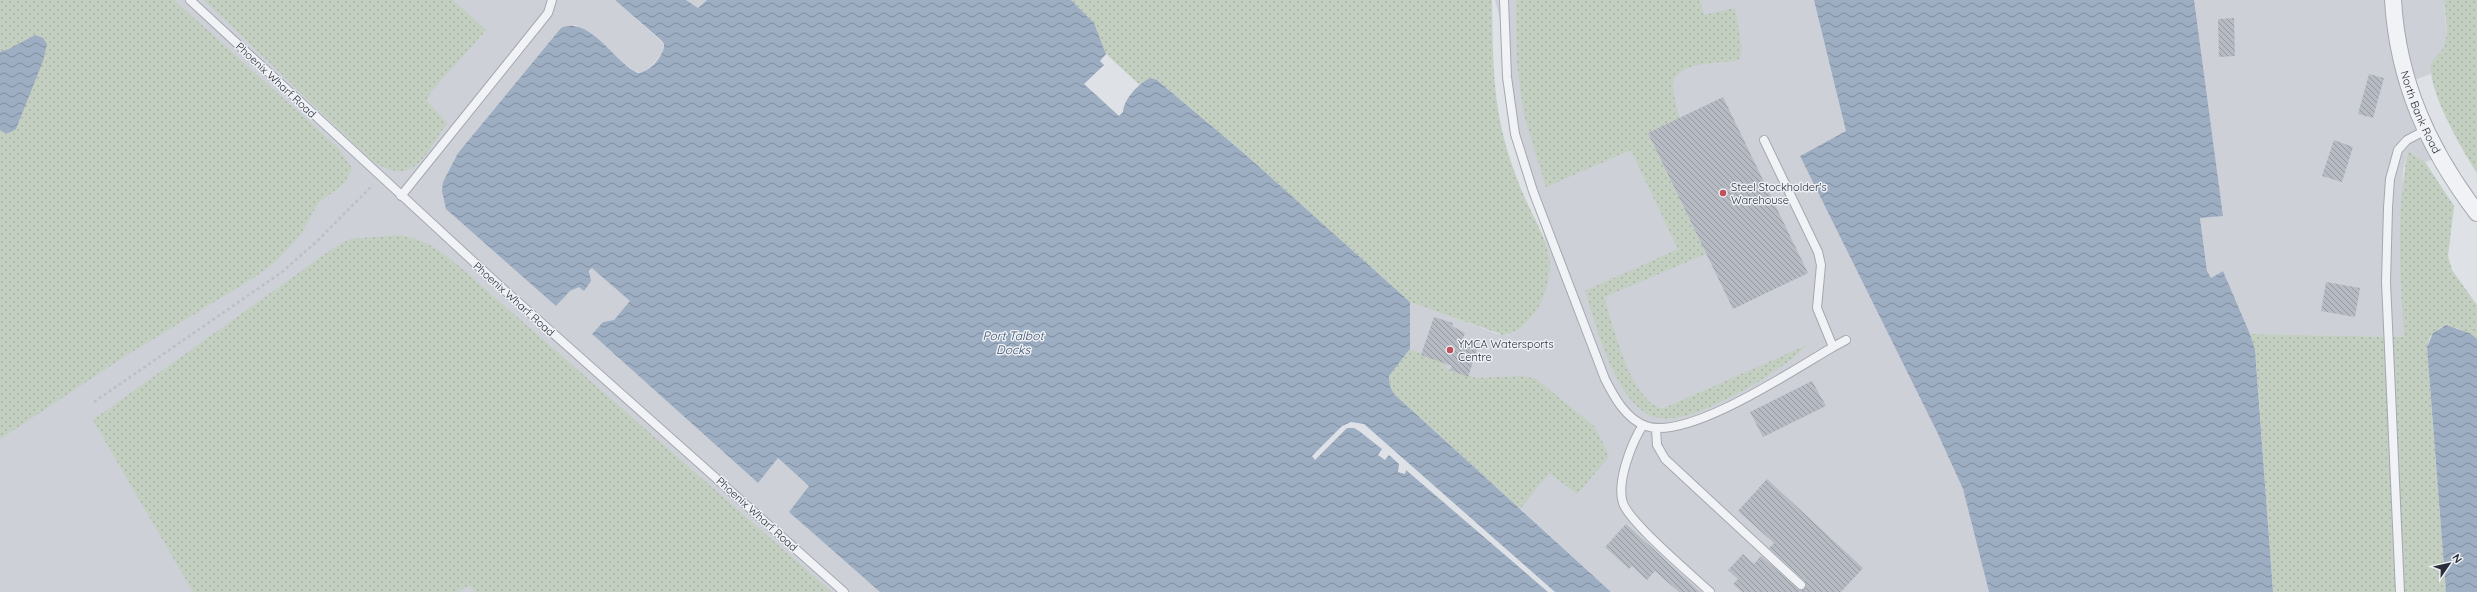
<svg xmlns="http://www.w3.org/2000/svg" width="2477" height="592" viewBox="0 0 2477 592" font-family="Quicksand,sans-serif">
	<defs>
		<pattern id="grass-dots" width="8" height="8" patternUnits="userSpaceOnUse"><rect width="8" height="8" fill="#c3cfc0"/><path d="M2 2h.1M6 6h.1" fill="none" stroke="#a8b2a6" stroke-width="1.8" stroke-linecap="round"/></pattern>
		<pattern id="water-waves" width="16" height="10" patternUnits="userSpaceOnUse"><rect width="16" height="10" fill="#9dadc2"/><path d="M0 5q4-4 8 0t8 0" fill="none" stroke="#808d9f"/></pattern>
		<pattern id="building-back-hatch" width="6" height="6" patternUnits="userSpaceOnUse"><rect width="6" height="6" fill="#b6bac2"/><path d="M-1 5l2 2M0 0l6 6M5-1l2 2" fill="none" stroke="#94989f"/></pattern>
	</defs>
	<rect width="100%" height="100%" fill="#dee1e6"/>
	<path fill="#cdd0d7" d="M0 0H615L664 44 662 54 647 70 642 73 634 71 576 25 561 28 458 153 556 306 570 291 579 286 584 290 592 267 631 301 614 320 603 322 592 334 758 483 778 458 810 486 789 512 880 592H0Z
		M686 0H707L698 8Z
		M1495 0H1815L1847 131 1800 156 1937 432 1963 489 1989 592H1611L1420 416 1410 349V302L1436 310 1497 334 1508 335 1525 325 1533 316 1541 299 1549 274V255L1533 191 1522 159 1505 39Z
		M2193 0H2444L2447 39 2443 50 2430 74 2406 83 2440 157 2425 162 2408 151 2403 171 2401 284 2405 337 2250 334 2223 271 2211 278 2207 271 2200 218 2223 216Z"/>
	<path fill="url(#grass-dots)" d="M0 0H174L323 134 338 148 352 168 345 183 318 203 301 234 280 258 255 277 124 357 0 439Z
		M204 0H453L486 30 430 93 427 101 447 123C424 156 414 189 371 160Z
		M1071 0H1492C1493 44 1492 87 1502 130 1508 157 1518 183 1529 207 1536 222 1546 239 1549 255 1554 284 1535 331 1503 335L1410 302 1246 155 1161 83 1157 80 1143 82 1140 85 1106 54 1094 23Z
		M1516 0H1700L1704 15 1735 8 1742 50 1739 60C1722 64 1672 60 1673 87 1674 97 1677 108 1679 118L1648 133 1706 254 1604 297C1614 327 1629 398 1662 409L1807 345C1783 369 1754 385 1724 400 1704 410 1678 423 1655 417 1616 406 1596 324 1585 291L1678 249 1631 150 1546 187 1524 115 1517 64Z
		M2444 0H2477V173C2462 150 2428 91 2431 65 2432 58 2440 55 2443 48 2450 34 2445 15 2444 0Z
		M2408 151 2425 162 2454 206 2448 256 2452 270 2477 305V339L2457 328 2441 327 2430 337 2427 347 2446 592H2273L2256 361 2250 334 2404 337C2400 276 2396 211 2408 151Z
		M400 235C427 240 439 250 460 267L832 592H474L470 585 457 592H193L93 420 335 247 350 239Z
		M1410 349 1446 364 1445 368 1476 378 1523 376 1536 379 1594 426 1607 451 1608 458 1577 494 1549 473 1520 509 1394 394 1390 386 1389 376Z"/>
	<path fill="url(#water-waves)" d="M615 0H686L698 8 707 0H1071L1094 23 1106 54 1100 61 1104 65 1084 84 1119 116 1123 112C1124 99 1138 84 1150 78L1157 80 1246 155 1410 302V349L1389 376 1390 386 1394 394 1611 592H880L789 512 809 486 778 458 758 483 592 334 603 322 614 320 630 301 592 268 589 271 591 281 584 291 579 287 570 291 556 306 446 209 442 191 443 182 458 153 561 28C590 15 614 63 638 73 649 73 665 55 664 44L662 41Z
		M1814 0H2194L2223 216 2200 218 2207 271 2211 278 2223 271 2250 334 2255 350 2273 592H1989L1963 489 1937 432 1800 156 1846 131Z
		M35 35 43 38 47 44 43 61 16 129C10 133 6 135 0 130V52L9 49Z
		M2446 325 2469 333 2477 339V592H2446L2427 347 2433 333Z"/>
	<path fill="#dee1e6" d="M1351 422 1364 424 1555 592H1548L1406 470 1405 474 1398 472 1399 464 1389 455 1385 460 1378 455 1382 449 1359 431 1354 428H1347L1315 460 1312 456 1342 426Z"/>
	<path fill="url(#building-back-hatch)" d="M2234 18 2235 56 2219 57 2218 19Z
		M2369 74 2384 78 2373 118 2358 114Z
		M1723 97 1808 273 1733 309 1648 133Z
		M2334 140 2353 147 2342 182 2322 176Z
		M2326 282 2360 288 2355 317 2321 311Z
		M1434 317 1453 323 1452 326 1465 333 1462 341 1478 347 1468 377 1450 370 1452 366 1421 355Z
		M1812 381 1826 406 1763 437 1750 412Z
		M1767 479 1863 568 1841 592H1742L1733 584 1738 579 1728 570 1743 554 1754 564 1761 556 1798 589 1802 590 1806 587 1805 581 1769 548 1774 543 1738 511Z
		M1626 524 1661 556 1700 592H1679L1655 571 1647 580 1632 566 1629 569 1605 547Z"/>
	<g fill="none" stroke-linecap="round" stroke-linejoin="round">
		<defs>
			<path id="service" d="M190 0 501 287 844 592
				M1504 0 1507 77 1515 134 1533 191 1605 379C1614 397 1626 419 1646 426 1688 441 1795 369 1833 347L1817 308 1821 265 1818 252 1764 140
				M401 196 548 13 552 0
				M1833 347 1846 340
				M1643 425C1632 442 1616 482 1623 503 1629 522 1692 575 1710 592
				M1656 428 1657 445 1665 459 1801 585
				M2400 592 2386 282 2388 208 2390 179 2398 150 2407 140 2426 130"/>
			<g id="minor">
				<path id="s1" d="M2393 0C2398 82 2428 148 2477 213"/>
			</g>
		</defs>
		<use href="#service" stroke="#a4a8af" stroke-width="10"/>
		<use href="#minor" stroke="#a4a8af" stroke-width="18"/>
		<path stroke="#bdbfc5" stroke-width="2.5" stroke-dasharray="3 3" stroke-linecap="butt" d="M94 402 282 272 315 243 373 185"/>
		<use href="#service" stroke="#f1f2f5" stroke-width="8"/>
		<use href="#minor" stroke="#f1f2f5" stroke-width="16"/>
	</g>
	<g fill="#bd515c" stroke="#edf0f4" stroke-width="1.5">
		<circle cx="1723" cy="193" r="4"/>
		<circle cx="1450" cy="350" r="4"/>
	</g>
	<g text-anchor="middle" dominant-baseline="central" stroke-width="3" stroke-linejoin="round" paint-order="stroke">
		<g font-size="11" fill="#292f3b" stroke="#edf0f4">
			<text transform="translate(276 80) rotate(43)">Phoenix Wharf Road</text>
			<text stroke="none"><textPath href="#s1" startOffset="116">North Bank Road</textPath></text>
			<text transform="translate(514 299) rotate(42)">Phoenix Wharf Road</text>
			<text transform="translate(757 514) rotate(42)">Phoenix Wharf Road</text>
		</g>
		<g font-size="11" fill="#292f3b" stroke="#edf0f4" text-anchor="start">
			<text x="1731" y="187">Steel Stockholder's<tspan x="1731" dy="13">Warehouse</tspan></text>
			<text x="1458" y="344">YMCA Watersports<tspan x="1458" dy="13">Centre</tspan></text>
		</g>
		<g font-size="12" font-style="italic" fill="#384c6a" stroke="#edf0f4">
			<text x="1013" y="335">Port Talbot<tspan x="1013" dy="14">Docks</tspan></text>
		</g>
	</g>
	<g transform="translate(2449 564) rotate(56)" stroke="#edf0f4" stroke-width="3" paint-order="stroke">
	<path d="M0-3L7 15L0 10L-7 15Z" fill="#292f3b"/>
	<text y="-6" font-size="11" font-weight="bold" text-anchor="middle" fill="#292f3b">N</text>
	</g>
</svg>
